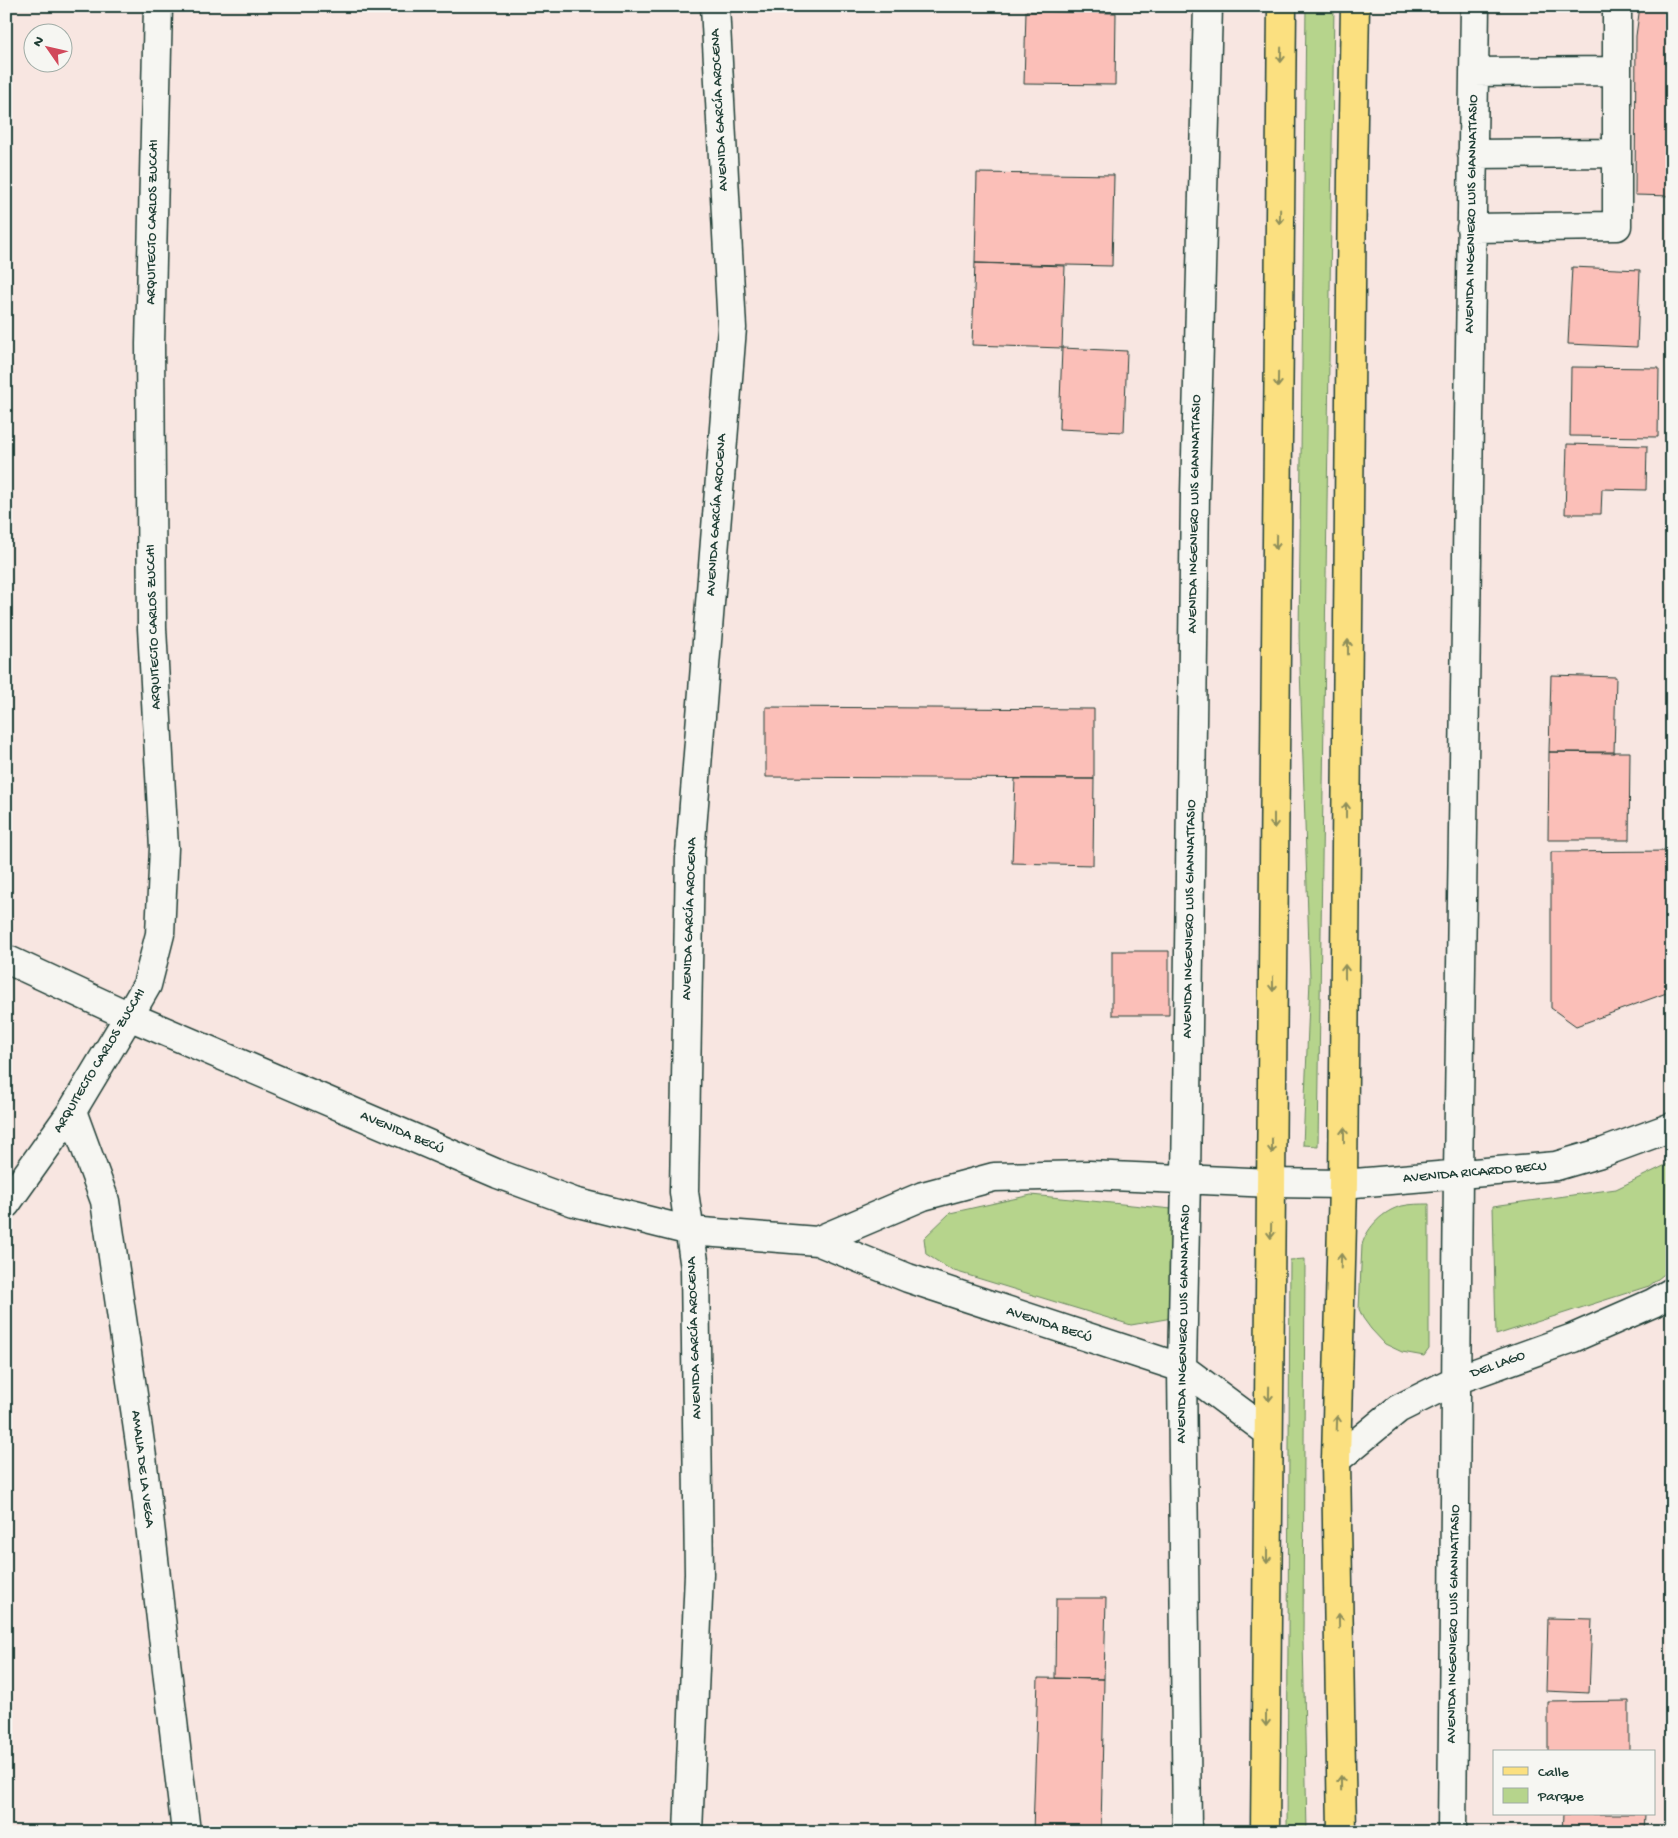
<svg xmlns="http://www.w3.org/2000/svg" width="1678" height="1838" viewBox="0 0 1678 1838" font-family="'Gochi Hand',sans-serif">
	<rect width="100%" height="100%" fill="#f8e6e1"/>
	<filter id="ink" filterUnits="userSpaceOnUse"><feTurbulence type="fractalNoise" baseFrequency=".02" numOctaves="2"/><feDisplacementMap in="SourceGraphic" scale="10" xChannelSelector="R" yChannelSelector="G"/><feConvolveMatrix kernelMatrix="1 2 1 2 8 2 1 2 1" color-interpolation-filters="sRGB"/></filter>
	<g filter="url(#ink)">
		<path fill="#b6d48c" stroke="#6a8860" d="M1306 6H1334L1318 1146 1303 1145 1310 979 1299 636Z
			M1672 1162V1268L1649 1286 1496 1335 1493 1206 1616 1189Z
			M1031 1195 1172 1209V1318L1131 1325 951 1270 926 1254 924 1238 950 1213Z
			M1429 1204V1349L1424 1356 1402 1352 1385 1344 1371 1329 1363 1318 1359 1309 1362 1245C1367 1227 1384 1210 1402 1206 1410 1204 1421 1204 1429 1204Z
			M1305 1259 1303 1639 1307 1832H1287L1290 1260Z"/>
		<path fill="#fbbfb8" stroke="#1f3d34" d="M1640 6H1672V196L1635 195 1636 36Z
			M1026 11 1116 13 1115 85 1024 84Z
			M977 173 1114 175 1112 266 975 263Z
			M975 263 1065 266 1062 348 972 345Z
			M1572 267 1640 270 1637 347 1568 344Z
			M1062 348 1127 351 1124 432 1059 429Z
			M1571 367 1659 368 1658 437 1570 436Z
			M1567 444 1647 446 1646 490 1602 489 1601 514H1565Z
			M1551 675 1616 677 1614 753 1549 752Z
			M766 707 1094 709V779L766 777Z
			M1549 752H1630L1629 840H1548Z
			M1015 779H1094L1093 865 1012 863Z
			M1672 851V991L1576 1026 1551 1008V852Z
			M1112 951H1169V1015H1112Z
			M1056 1598H1106L1104 1679 1055 1678Z
			M1548 1618 1592 1619 1589 1693 1546 1691Z
			M1038 1678 1104 1679 1101 1832H1033Z
			M1629 1701V1752H1548V1702Z
			M1563 1814H1645L1644 1832H1562Z"/>
		<g fill="none" stroke-linecap="round" stroke-linejoin="round">
			<defs>
				<path id="minor" d="M1474 72 1617 71
					M1472 154 1617 153
					M1471 228 1617 226V6
					M6 959 129 1016 498 1174 574 1202 690 1231 817 1241 923 1196 994 1177 1089 1175 1272 1183 1343 1184 1556 1166 1604 1152 1672 1127
					M72 1111 105 1201 142 1457 186 1832
					M6 1204 72 1111 129 1016 147 985 160 934 164 848 152 628 150 344 158 6
					M817 1241 908 1278 1182 1368 1268 1432
					M1336 1460 1398 1409 1456 1380 1573 1338 1653 1303 1672 1292
					M688 1832 699 1574 695 1268 684 1192 690 854 732 328 715 6
					M1187 1832 1182 1368 1186 1179 1195 494 1208 6
					M1452 1832 1458 1174 1475 6"/>
				<path id="major" d="M1265 1832 1282 6
					M1342 1832 1336 1460 1343 1184 1352 176 1355 6"/>
			</defs>
			<use href="#minor" stroke="#1f3d34" stroke-width="31"/>
			<use href="#major" stroke="#1f3d34" stroke-width="31"/>
			<use href="#minor" stroke="#f6f6f2" stroke-width="28"/>
			<use href="#major" stroke="#fbe080" stroke-width="28"/>
		</g>
		<defs><path id="oneway-shaft" d="M-6 0H5M1.5-3L5.5 0L1.5 3" fill="none" stroke-width="1.6" stroke-linecap="round" stroke-linejoin="round" transform="scale(1.25)"/></defs>
		<g stroke="#8d8e5a">
			<use href="#oneway-shaft" transform="translate(1281 55) rotate(91)"/>
			<use href="#oneway-shaft" transform="translate(1280 217) rotate(91)"/>
			<use href="#oneway-shaft" transform="translate(1278 380) rotate(91)"/>
			<use href="#oneway-shaft" transform="translate(1276 542) rotate(91)"/>
			<use href="#oneway-shaft" transform="translate(1348 647) rotate(-90)"/>
			<use href="#oneway-shaft" transform="translate(1346 810) rotate(-90)"/>
			<use href="#oneway-shaft" transform="translate(1274 821) rotate(90)"/>
			<use href="#oneway-shaft" transform="translate(1345 972) rotate(-90)"/>
			<use href="#oneway-shaft" transform="translate(1273 984) rotate(90)"/>
			<use href="#oneway-shaft" transform="translate(1344 1135) rotate(-90)"/>
			<use href="#oneway-shaft" transform="translate(1272 1146) rotate(90)"/>
			<use href="#oneway-shaft" transform="translate(1271 1231) rotate(91)"/>
			<use href="#oneway-shaft" transform="translate(1341 1261) rotate(-88)"/>
			<use href="#oneway-shaft" transform="translate(1269 1394) rotate(91)"/>
			<use href="#oneway-shaft" transform="translate(1337 1423) rotate(-88)"/>
			<use href="#oneway-shaft" transform="translate(1267 1556) rotate(90)"/>
			<use href="#oneway-shaft" transform="translate(1339 1621) rotate(-91)"/>
			<use href="#oneway-shaft" transform="translate(1266 1719) rotate(90)"/>
			<use href="#oneway-shaft" transform="translate(1341 1783) rotate(-91)"/>
		</g>
	</g>
	<g text-anchor="middle" dominant-baseline="central" stroke-width="4" stroke-linejoin="round" paint-order="stroke">
		<g font-size="14" fill="#1f3d34" stroke="#f6f6f2">
			<text transform="translate(720 110) rotate(-93)">AVENIDA GARCÍA AROCENA</text>
			<text transform="translate(1472 214) rotate(-89)">AVENIDA INGENIERO LUIS GIANNATTASIO</text>
			<text transform="translate(153 222) rotate(-89)">ARQUITECTO CARLOS ZUCCHI</text>
			<text transform="translate(1195 514) rotate(-89)">AVENIDA INGENIERO LUIS GIANNATTASIO</text>
			<text transform="translate(717 515) rotate(-86)">AVENIDA GARCÍA AROCENA</text>
			<text transform="translate(154 627) rotate(-92)">ARQUITECTO CARLOS ZUCCHI</text>
			<text transform="translate(690 919) rotate(-88)">AVENIDA GARCÍA AROCENA</text>
			<text transform="translate(1190 919) rotate(-89)">AVENIDA INGENIERO LUIS GIANNATTASIO</text>
			<text transform="translate(100 1061) rotate(-59)">ARQUITECTO CARLOS ZUCCHI</text>
			<text transform="translate(402 1133) rotate(23)">AVENIDA BECÚ</text>
			<text transform="translate(1475 1173) rotate(-5)">AVENIDA RICARDO BECU</text>
			<text transform="translate(1184 1324) rotate(-89)">AVENIDA INGENIERO LUIS GIANNATTASIO</text>
			<text transform="translate(1049 1325) rotate(18)">AVENIDA BECÚ</text>
			<text transform="translate(695 1338) rotate(-92)">AVENIDA GARCÍA AROCENA</text>
			<text transform="translate(1498 1365) rotate(-20)">DEL LAGO</text>
			<text transform="translate(142 1469) rotate(83)">AMALIA DE LA VEGA</text>
			<text transform="translate(1454 1624) rotate(-89)">AVENIDA INGENIERO LUIS GIANNATTASIO</text>
		</g>
	</g>
	<rect width="1678" height="1838" fill="none" stroke="#f6f6f2" stroke-width="25"/>
	<rect x="12" y="12" width="1653" height="1813" fill="none" stroke="#1f3d34" stroke-width="2" filter="url(#ink)"/>
	<rect x="1493" y="1750" width="162" height="65" fill="#f6f6f2" stroke="#a0aca6"/>
	<rect x="1503" y="1767" width="25" height="8" fill="#fbe080" stroke="#a0aca6"/>
	<text x="1538" y="1776" font-size="15" fill="#1f3d34">Calle</text>
	<rect x="1503" y="1788" width="25" height="15" fill="#b6d48c" stroke="#a0aca6"/>
	<text x="1538" y="1800" font-size="15" fill="#1f3d34">Parque</text>
	<g transform="translate(48 48) rotate(304)"><circle r="24" fill="#f6f6f2" stroke="#a0aca6"/>
	<path d="M0-4L9 19L0 12L-9 19Z" fill="#d1495b"/>
	<text y="-8" font-size="14" font-weight="bold" text-anchor="middle" fill="#1f3d34">N</text>
	</g>
</svg>
